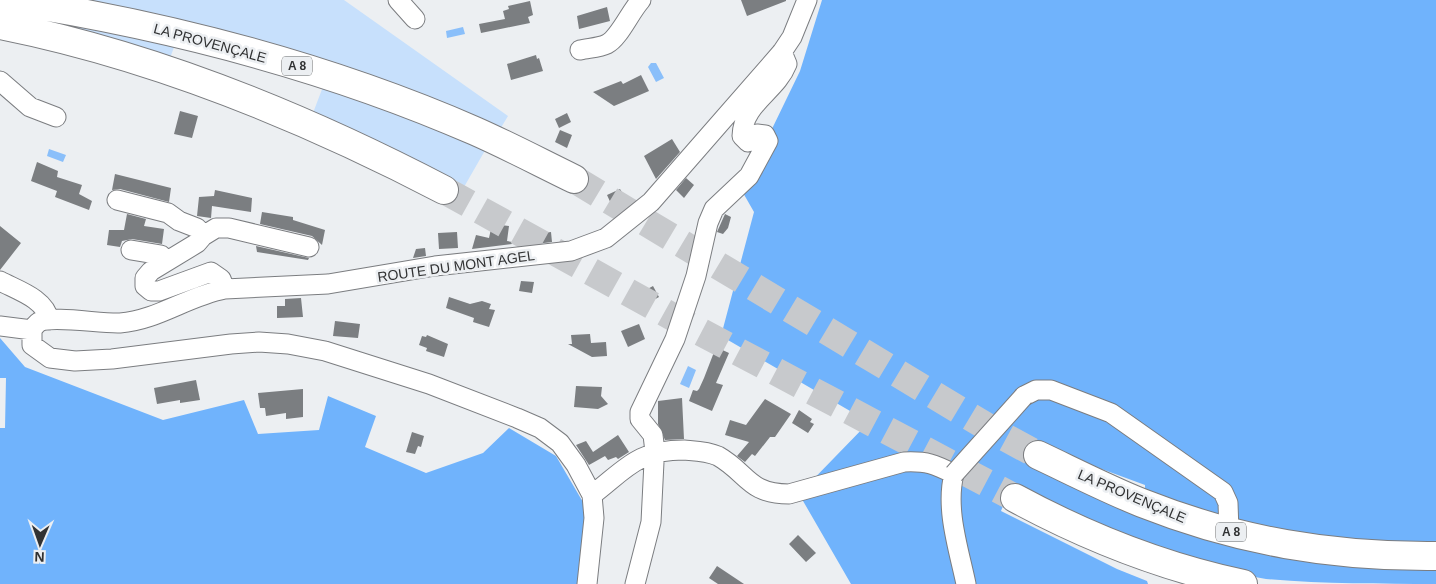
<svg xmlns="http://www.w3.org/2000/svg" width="1436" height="584" viewBox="0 0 1436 584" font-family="Helvetica,sans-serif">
	<rect width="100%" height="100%" fill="#eceff2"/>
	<path fill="#c7e0fc" d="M87 0H344L508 116 499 131 325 62 221 30Z
		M2 12 176 42 170 58Z
		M324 84 487 147 464 187 313 113Z"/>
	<path fill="#70b3fc" d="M822 0H1436V545L1349 541 1256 528 1145 492V485L1031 443 1022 459 1112 501 1436 566V584C1380 584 1321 584 1266 579 1177 563 1094 522 1010 488L1001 511 1117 569 1147 581 1148 584H851L799 494 869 422 721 336 754 212 742 191 800 71Z
		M0 338 25 367 163 420 244 400 258 434 319 430 328 396 376 416 365 447 426 473 483 453 509 428 556 456 587 509 581 584H0V428H5L6 378H0Z"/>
	<path fill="#8abffa" d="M463 27 465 34 447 38 446 31Z
		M651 63H656L664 78 656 82 648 67Z
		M49 149 66 155 63 162 47 156Z
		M688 366 696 370 689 388 680 384Z"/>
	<path fill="#7b7e81" d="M741 0H786V1L747 16Z
		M530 1 533 15 528 17 530 23 481 33 479 24 505 19 503 11 509 9 508 6Z
		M607 7 610 21 579 29 577 16Z
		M536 55 537 59 539 58 543 71 511 80 507 64Z
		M641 75 649 91 614 106 593 92 621 81 623 84Z
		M180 111 198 116 192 138 174 134Z
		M567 113 571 122 559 128 555 119Z
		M560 130 572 135 567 148 555 142Z
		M672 139 680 152 656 179 644 156Z
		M37 162 58 171 57 177 82 185 79 194 92 201 89 210 55 197 57 191 31 181Z
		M115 174 171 188 169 202 120 189 112 190Z
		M686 178 694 185 684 198 676 190Z
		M620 189 628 202 613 208 607 195Z
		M215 190 252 198 251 212 212 206 211 218 197 216 199 197 214 196Z
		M262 212 293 217V220L325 230 322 245 312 236 260 224Z
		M127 214 146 219 144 226 164 229 162 244 132 239 122 241 120 247 107 245 109 230H124Z
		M725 214 731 217 728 228 723 234 717 232Z
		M492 224 509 226 507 241 512 242V244L472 249 476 235 489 238Z
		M0 226 21 243 0 270Z
		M457 232 458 248 439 249 438 233Z
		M551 232 552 242 536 244 535 234Z
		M256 246 309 258 308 260 257 252Z
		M425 248 426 256 413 258 416 249Z
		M521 281 534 282 532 293 519 291Z
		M653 286 659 297 648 303 642 292Z
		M449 297 470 304 482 301 491 304 489 309 495 310 489 327 473 322 474 318 446 308Z
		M301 298 303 317 277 318V306H285V299Z
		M335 321 360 324 358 338 333 336Z
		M639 324 645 339 628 347 621 331Z
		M590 334 591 343 606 342 607 356 592 357 568 344H572L571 335Z
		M427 335 448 344 444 357 426 351 427 348 419 345 422 336 426 337Z
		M716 347 729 353 716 383 723 385 712 411 689 401 693 390 697 391 699 389 704 378Z
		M196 380 200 400 180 403V400L157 404 154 388Z
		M576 386 602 387 601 396 608 404 598 409 574 407Z
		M303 389V417L286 419V413L266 416 265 408H260L258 393Z
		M682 398 684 439 665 440 658 424V401Z
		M765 399 791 414 775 437H770L755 456 752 454 745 462 737 456 749 442 725 435 730 420 746 425Z
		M799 410 812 419 810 422 814 424 808 433 792 423Z
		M412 432 424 436 421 447 418 446 415 454 406 452Z
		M618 435 629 452 618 459 616 457 608 460 605 456 589 465 576 445 586 441 593 452Z
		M798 535 816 553 806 562 789 544Z
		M717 566 744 584H718L709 578Z"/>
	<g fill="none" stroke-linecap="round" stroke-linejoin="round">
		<path stroke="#c7c9cc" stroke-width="28" stroke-dasharray="28 14" stroke-linecap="butt" d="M574 179 999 434 1038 455
			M444 190 680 321 1015 498"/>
		<defs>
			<path id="minor" d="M398 0 415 19
				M580 50C588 48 599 48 607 44 619 38 630 12 641 0
				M0 81 30 107 56 117
				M117 200 168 213 179 221 197 228 203 236
				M131 250 161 255 166 261
				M0 281C17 290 46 299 49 320
				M225 289 221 279 211 272 159 291H151L145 286V278L151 271 197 243 203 236 216 228H229L309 247
				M0 326 32 330
				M1024 396 1036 390H1051L1111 413 1223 492 1228 503 1229 531
				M655 452 653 435 640 419V412L675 339 696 276 708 223 714 209 749 176 768 141 765 135 757 134 748 142 742 136C743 103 776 92 787 64L782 52
				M592 495C626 469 637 450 684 450 696 451 707 451 718 456 748 473 748 494 789 494L904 462C927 461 934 464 954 474 945 509 959 550 966 584
				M587 584 594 518 592 495 576 465 560 443 540 428 517 418 429 384 325 351 288 344 259 342 231 344 112 359 75 361 50 358 32 345V330C34 327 36 324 39 322 53 315 101 324 120 323 158 320 188 296 225 289L328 284 435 266 571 251 606 238 651 202 782 52 792 37 807 0
				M635 584 651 522 654 462 651 454"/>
			<path id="highway" d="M6 0C166 25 326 66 475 131 509 146 541 163 574 179
				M0 25C156 56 304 117 444 190
				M1038 455C1072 471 1107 489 1142 503 1238 541 1332 557 1436 556
				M1015 498C1087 537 1163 567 1243 584"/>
		</defs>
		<use href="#minor" stroke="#7b7d80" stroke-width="21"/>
		<use href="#highway" stroke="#7b7d80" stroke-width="30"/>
		<use href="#minor" stroke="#fff" stroke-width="19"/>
		<use href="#highway" stroke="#fff" stroke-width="28"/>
		<defs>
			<path id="minor-bridge" d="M954 474 1024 396"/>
		</defs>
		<use href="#minor-bridge" stroke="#7b7d80" stroke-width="21" stroke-linecap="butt"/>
		<use href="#minor-bridge" stroke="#fff" stroke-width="19"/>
	</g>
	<g text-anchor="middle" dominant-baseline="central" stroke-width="5" stroke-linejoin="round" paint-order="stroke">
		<g fill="#eceff2" stroke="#696b6c" stroke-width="1">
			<rect x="282" y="56.5" width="30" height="19" rx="4"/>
			<rect x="1216" y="522.5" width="30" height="19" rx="4"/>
		</g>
		<g font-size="12" font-weight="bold" fill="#313233">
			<text x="297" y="66">A 8</text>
			<text x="1231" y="532">A 8</text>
		</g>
		<g font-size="14" fill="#313233" stroke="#eceff2">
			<text transform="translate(210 43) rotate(15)">LA PROVENÇALE</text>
			<text transform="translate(456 266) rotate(-8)">ROUTE DU MONT AGEL</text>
			<text transform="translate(1132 496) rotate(23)">LA PROVENÇALE</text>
		</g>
	</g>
	<g transform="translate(40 544) rotate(182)" stroke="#eceff2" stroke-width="4" paint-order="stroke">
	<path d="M0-4L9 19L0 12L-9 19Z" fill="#313233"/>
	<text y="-8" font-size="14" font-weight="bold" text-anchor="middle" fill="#313233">N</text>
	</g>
</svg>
